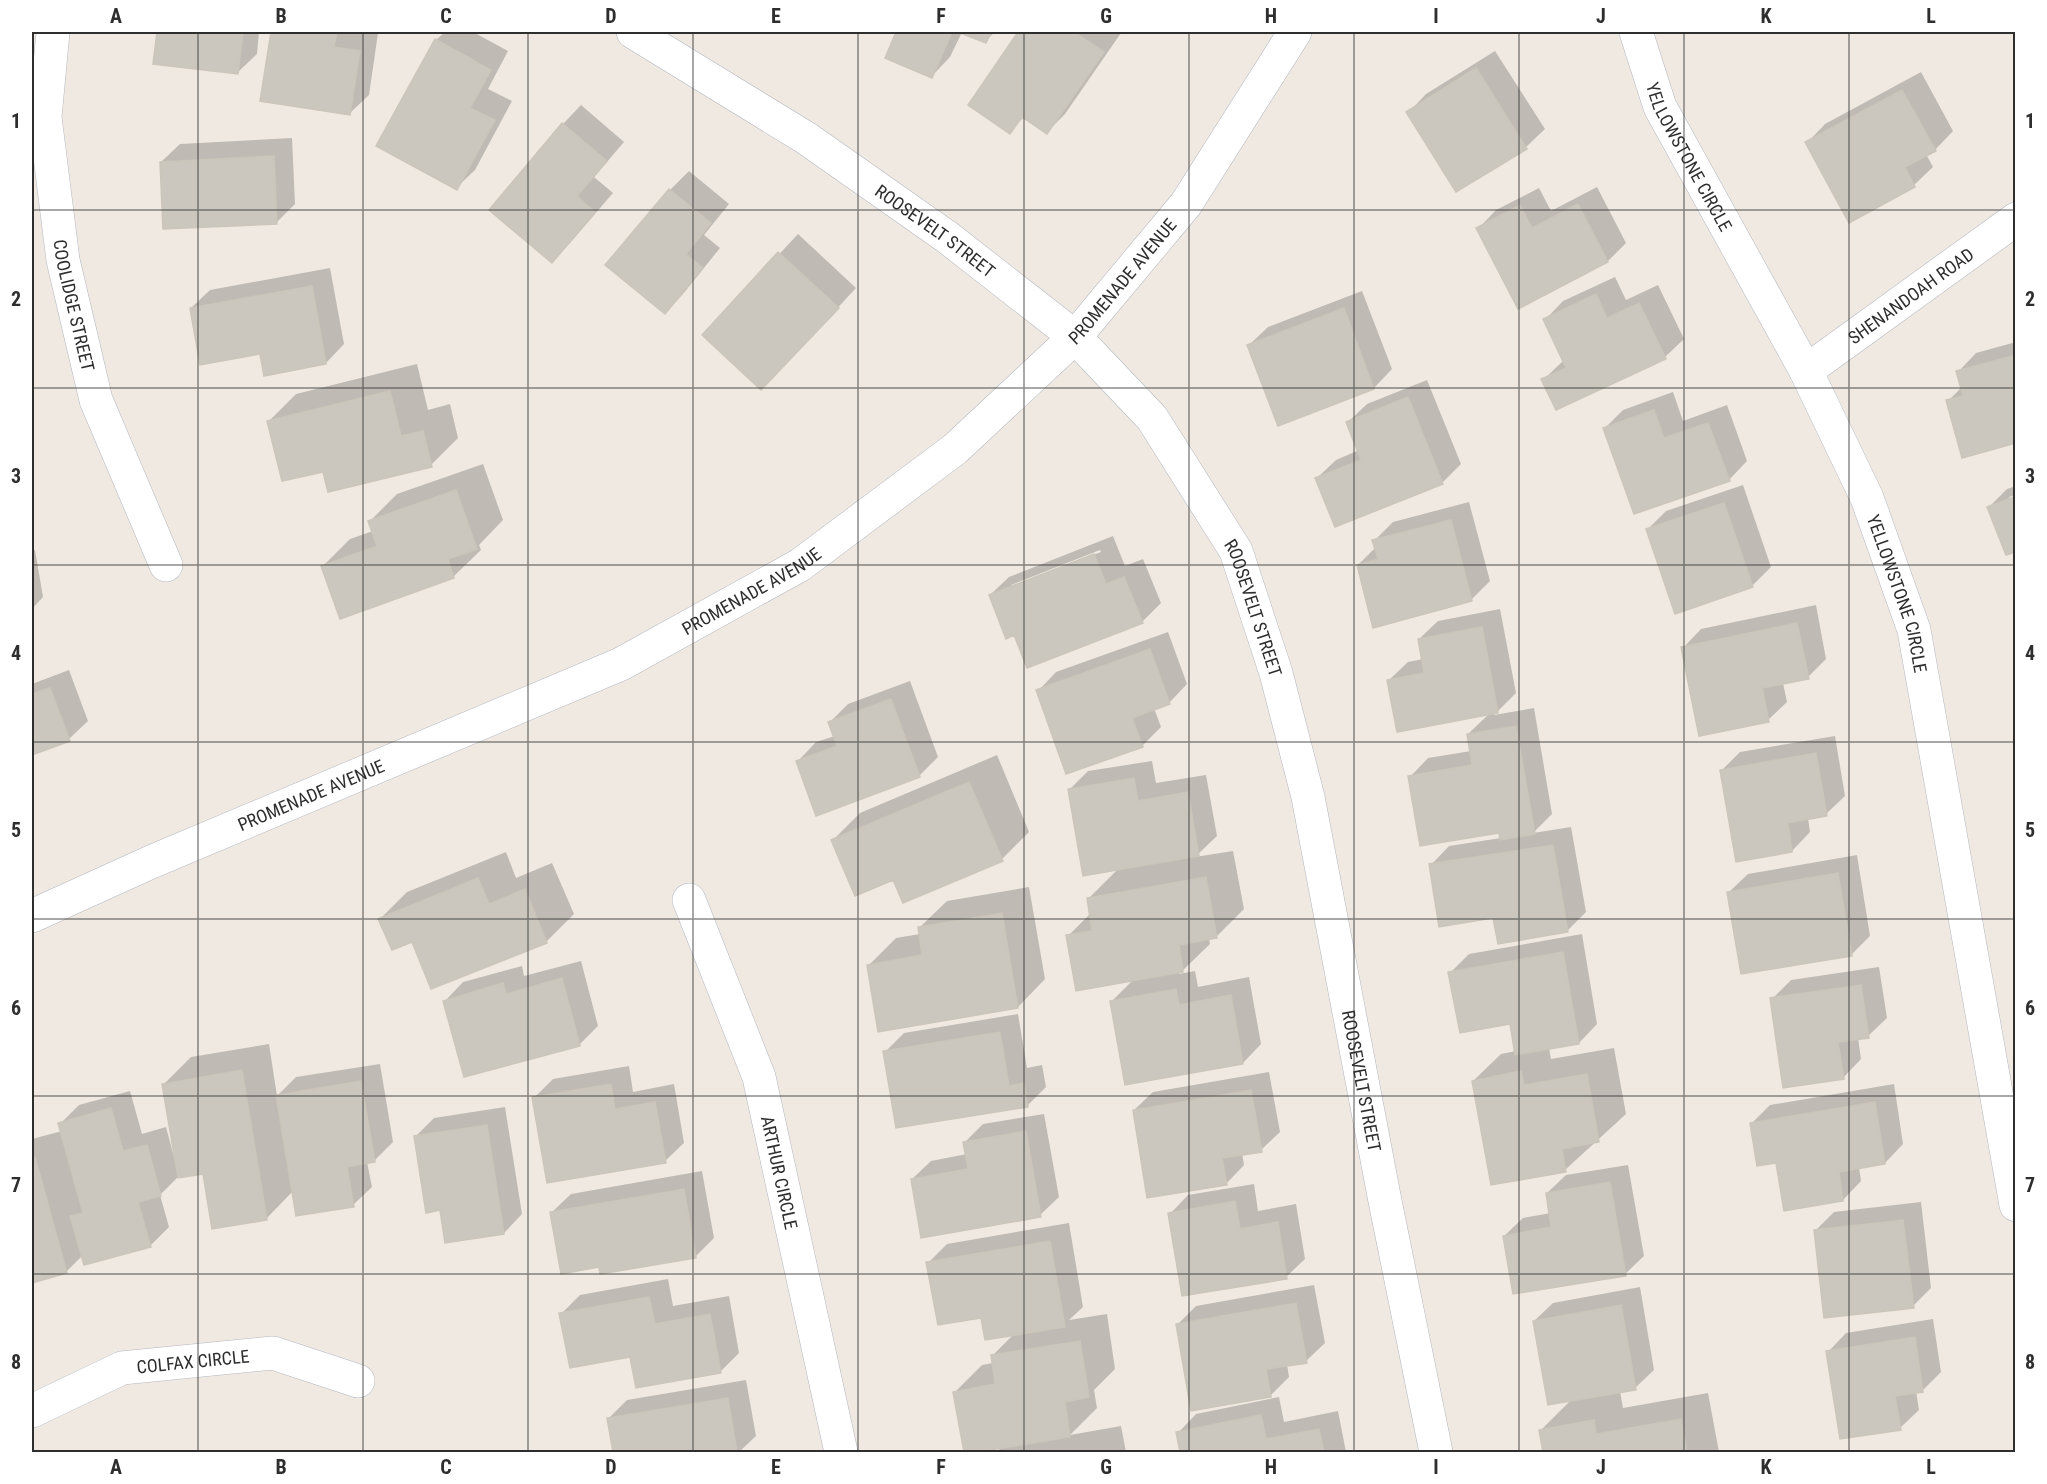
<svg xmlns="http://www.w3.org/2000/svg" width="2047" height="1484" viewBox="0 0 2047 1484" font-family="'Roboto Condensed',sans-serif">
	<rect width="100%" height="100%" fill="#efe9e1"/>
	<path fill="#0003" fill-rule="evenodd" d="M159 32H259L257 54 238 72 155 63Z
		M272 32 378 33 369 95 350 113 262 100Z
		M445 32H473L508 51 488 89 512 101 475 170 456 188 436 40Z
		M898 32H962L950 57 932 76 887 57Z
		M962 32H995L985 41Z
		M1020 32 1121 33 1065 114 1047 132 1024 117 1009 132 970 105Z
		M1495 51 1545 129 1526 147 1457 190 1408 113 1426 94Z
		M1921 72 1953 131 1935 150 1926 154 1933 167 1914 185 1849 221 1807 143 1825 124Z
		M581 105 624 142 594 177 613 193 570 243 552 261 563 124Z
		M292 138 295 204 276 223 161 162 180 144Z
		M689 171 729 204 704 235 720 248 683 294 665 312 608 264 670 190Z
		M1597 187 1626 243 1608 261 1519 307 1478 229 1496 210 1539 188 1551 211Z
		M798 234 856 288 780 370 704 335Z
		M330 268 344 344 326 363 261 352 191 308 210 290Z
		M1615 277 1626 300 1658 285 1684 339 1665 357 1543 380 1564 360 1545 320 1563 301Z
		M1362 291 1392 369 1374 388 1279 424 1249 345 1268 327Z
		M2016 342V442L1948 401 1962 387 1958 372 1976 353Z
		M417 364 428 410 450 404 458 438 431 465 324 470 269 421 296 394Z
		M1427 380 1461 464 1442 483 1317 478 1336 460 1359 450 1348 422 1367 404Z
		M1673 392 1683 421 1727 405 1747 461 1729 480 1605 428 1623 410Z
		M483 464 503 520 479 545 481 550 453 577 323 566 350 539 373 531 369 522 397 494Z
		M1743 485 1771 567 1752 586 1648 529 1666 511Z
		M2016 486V495L2009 497V500L1989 507 2007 489Z
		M1469 502 1490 581 1471 600 1358 565 1376 547 1374 541 1393 522Z
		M1113 536 1125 566 1143 559 1161 603 1142 622 1014 633 990 595 1009 577ZM1100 550 1101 552 1011 588V585Z
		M32 550H35L43 597 32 609Z
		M1816 605 1826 659 1808 677 1783 683 1787 702 1768 720 1683 648 1701 629Z
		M1500 609 1516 693 1494 715 1534 708 1552 814 1533 833 1571 827 1586 912 1567 931 1431 865 1449 846 1501 838 1500 831 1410 777 1428 758 1471 751 1468 734 1490 713 1389 680 1408 662 1423 659 1419 639 1438 621Z
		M1168 632 1187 684 1169 703 1154 708 1161 727 1142 746 1038 691 1056 672Z
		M69 670 88 721 69 739 32 753V684Z
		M910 681 938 757 919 776 798 761 816 742 835 736 830 722 848 704Z
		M1835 736 1845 796 1826 814 1808 818 1810 832 1792 851 1721 771 1740 752Z
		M997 755 1029 832 1002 859 893 878 833 840 860 813Z
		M1152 761 1156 783 1206 775 1217 836 1195 857 1233 851 1244 909 1216 937 1209 938 1210 944 1179 974 1195 971 1198 987 1249 977 1261 1044 1243 1063 1112 1001 1134 979 1068 936 1091 913 1088 899 1118 869 1069 790 1088 771Z
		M506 852 516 878 552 863 574 914 546 942 432 988 412 940 380 919 407 892Z
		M1857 855 1870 936 1851 955 1729 892 1748 874Z
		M1029 887 1045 979 1018 1007 869 965 896 938 920 934 919 928 947 901Z
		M1582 934 1597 1024 1579 1043 1549 1048 1551 1059 1614 1048 1626 1114 1565 1170 1473 1081 1501 1054 1516 1051 1511 1023 1450 973 1469 954Z
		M581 961 598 1026 580 1044 445 1001 463 982 522 966 524 976Z
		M1879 967 1887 1018 1868 1036 1858 1038 1861 1059 1843 1078 1772 999 1791 980Z
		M1018 1014 1027 1068 1042 1065 1046 1087 1027 1106 885 1052 904 1033Z
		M269 1044 277 1096 296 1077 380 1064 393 1142 374 1161 367 1162 372 1187 353 1205 293 1191 267 1218 204 1172 179 1176 160 1195 169 1227 150 1246 82 1256 66 1272 32 1281V1139L62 1131 60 1124 79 1105 130 1091 142 1134 166 1127 175 1161H177L164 1084 191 1057Z
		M629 1066 633 1092 674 1084 684 1143 665 1161 534 1098 553 1079Z
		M1269 1072 1280 1132 1261 1150 1242 1153 1244 1165 1226 1184 1134 1110 1153 1092Z
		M1894 1084 1903 1144 1885 1163 1859 1167 1861 1181 1843 1200 1777 1161 1752 1123 1770 1105Z
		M505 1107 522 1214 504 1233 415 1137 434 1118Z
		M1044 1114 1059 1197 1040 1215 912 1179 931 1161 967 1154 965 1142 983 1124Z
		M1628 1165 1644 1256 1625 1274 1504 1236 1523 1218 1551 1213 1547 1193 1566 1175Z
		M702 1171 714 1238 695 1257 601 1265 552 1212 571 1194Z
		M1254 1184 1258 1211 1296 1204 1305 1259 1286 1277 1170 1214 1188 1195Z
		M1921 1202 1931 1288 1913 1306 1815 1231 1834 1212Z
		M1069 1223 1083 1307 1069 1320 1107 1314 1115 1369 1094 1390 1097 1408 1070 1435 1121 1426 1126 1452H996L1002 1447 965 1452 955 1392 982 1365 993 1363 992 1356 1014 1334 983 1317 928 1263 947 1244Z
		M668 1279 673 1306 729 1296 739 1353 721 1371 631 1355 561 1314 580 1295Z
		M1314 1285 1325 1343 1306 1361 1287 1364 1289 1377 1270 1396 1178 1324 1196 1306Z
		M1640 1287 1654 1370 1635 1388 1620 1391 1623 1408 1708 1393 1719 1452H1545L1541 1430 1571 1400 1534 1321 1553 1303Z
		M1933 1319 1941 1372 1923 1390 1916 1391 1919 1410 1900 1428 1828 1352 1846 1333Z
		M746 1380 756 1436 739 1452H614L608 1419 627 1400Z
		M1279 1397 1284 1422 1338 1411 1346 1452H1182L1178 1433 1196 1414Z"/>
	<path fill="#cbc7bf" stroke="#cbc5ba" stroke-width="1.5" d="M157 32H243L238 74 153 64Z
		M271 32H337L334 47 360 51 350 115 260 101Z
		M896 32H952L932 78 885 58Z
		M958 32H991L986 43Z
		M1018 32H1074L1104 52 1047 134 1022 117 1010 134 968 105Z
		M435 39 491 70 470 108 495 120 457 190 376 146Z
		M1476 68 1527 149 1456 192 1406 112Z
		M1902 90 1936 151 1905 167 1915 187 1849 223 1805 142Z
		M562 123 607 161 577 196 595 212 552 263 489 210Z
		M274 156 277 224 163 229 160 162Z
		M669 189 711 223 686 254 703 268 665 314 605 265Z
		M1578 204 1608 262 1518 309 1476 228 1520 205 1532 228Z
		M778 252 839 308 761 390 702 335Z
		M312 286 326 364 264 376 260 354 200 365 190 308Z
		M1596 294 1607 318 1639 303 1666 359 1556 410 1541 379 1566 368 1543 319Z
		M1344 308 1374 389 1278 426 1247 345Z
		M2016 355V443L1962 458 1946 400 1963 396 1956 371Z
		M390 391 401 436 423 431 432 467 328 492 323 472 282 481 267 421Z
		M1408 397 1443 484 1335 527 1315 478 1361 460 1346 422Z
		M1654 410 1664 438 1708 423 1730 481 1634 514 1603 428Z
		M456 490 477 549 448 559 454 578 340 619 321 566 377 546 368 521Z
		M2016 496V552L2006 555 1987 507Z
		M1724 503 1753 587 1675 614 1646 529Z
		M1451 520 1472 601 1373 628 1357 565 1378 559 1372 540Z
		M1094 554 1106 584 1124 577 1143 623 1027 668 1014 635 1006 639 989 595Z
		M1797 623 1809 679 1762 688 1769 722 1699 736 1681 647Z
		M1482 627 1498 713 1397 732 1387 680 1424 673 1418 639Z
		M1150 649 1170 704 1132 718 1143 747 1066 774 1036 690Z
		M50 688 70 741 32 755V694Z
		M891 699 920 777 816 816 796 761 837 746 828 722Z
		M1516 726 1535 834 1500 840 1499 833 1420 846 1408 776 1472 765 1467 734Z
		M1816 753 1827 816 1788 823 1792 852 1736 862 1720 770Z
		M1134 778 1138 801 1188 792 1199 856 1083 876 1068 789Z
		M969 782 1003 861 903 903 893 880 855 896 831 840Z
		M1553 845 1568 932 1498 944 1493 918 1439 927 1429 864Z
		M1838 873 1852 956 1741 974 1727 892Z
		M1206 877 1217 938 1179 945 1183 972 1076 991 1066 935 1092 931 1087 898Z
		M478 878 489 904 525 889 547 943 431 989 412 942 392 950 378 919Z
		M1002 913 1018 1008 878 1032 867 965 922 955 918 927Z
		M1563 952 1579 1044 1515 1055 1510 1024 1460 1033 1448 972Z
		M562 978 580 1046 464 1077 443 1001 503 983 506 994Z
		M1861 985 1869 1038 1838 1042 1844 1079 1783 1088 1770 998Z
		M1176 989 1179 1005 1231 995 1243 1064 1125 1085 1110 1001Z
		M1000 1032 1009 1086 1024 1083 1028 1107 896 1128 883 1051Z
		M242 1070 267 1220 212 1229 203 1174 178 1178 162 1084Z
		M1521 1071 1524 1085 1587 1074 1599 1142 1562 1149 1566 1172 1491 1185 1472 1081Z
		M361 1081 375 1162 347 1167 354 1207 296 1216 276 1095Z
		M611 1084 615 1109 655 1102 666 1163 547 1183 532 1097Z
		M1251 1090 1262 1152 1222 1158 1227 1185 1147 1198 1133 1110Z
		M1875 1102 1885 1164 1839 1172 1843 1201 1784 1211 1776 1163 1757 1166 1750 1123Z
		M111 1108 123 1151 147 1145 161 1196 138 1202 151 1247 84 1265 70 1216 83 1213 58 1123Z
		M487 1125 504 1234 445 1243 440 1210 426 1213 414 1136Z
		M1026 1131 1041 1217 921 1238 911 1179 968 1169 963 1142Z
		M35 1157 67 1273 32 1283V1158Z
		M1610 1182 1626 1276 1513 1294 1503 1236 1551 1227 1546 1193Z
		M684 1189 696 1258 600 1274 599 1267 561 1274 550 1212Z
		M1235 1201 1240 1229 1278 1222 1287 1279 1182 1296 1168 1213Z
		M1903 1220 1914 1308 1824 1318 1814 1230Z
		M1050 1241 1065 1327 985 1340 981 1318 938 1325 926 1262Z
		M649 1297 655 1324 710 1314 721 1373 636 1388 630 1357 570 1368 559 1313Z
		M1296 1303 1307 1363 1266 1369 1271 1397 1191 1411 1176 1324Z
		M1621 1305 1636 1390 1548 1405 1533 1321Z
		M1915 1337 1923 1392 1895 1396 1901 1430 1840 1439 1826 1351Z
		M1080 1341 1089 1397 1065 1402 1070 1437 977 1452H964L953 1392 995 1384 991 1355Z
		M728 1398 737 1452H613L607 1418Z
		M1261 1415 1266 1439 1319 1429 1324 1452H1180L1176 1432Z
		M1681 1419 1687 1452H1543L1539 1430 1594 1420 1596 1434Z"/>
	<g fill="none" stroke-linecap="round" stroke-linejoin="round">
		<defs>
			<g id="street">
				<path id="s1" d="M53 32 45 117 63 260 96 400 166 565"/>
				<path id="s2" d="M633 32 806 138 947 237 1075 337 1152 418 1236 551 1276 673 1308 797 1385 1201 1436 1452"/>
				<path id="s3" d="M1636 32 1660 107 1806 371 1867 498 1914 630 2016 1205"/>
				<path id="s4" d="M1806 371 2016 219"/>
				<path id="s5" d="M689 900 759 1077 841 1452"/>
				<path id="s6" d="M32 1411 122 1368 273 1353 358 1381"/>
			</g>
			<g id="secondary">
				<path id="s7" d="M32 916 151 862 621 664 800 565 955 449 1075 337 1186 204 1295 32"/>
			</g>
		</defs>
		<use href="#street" stroke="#b4b7c1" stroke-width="34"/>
		<use href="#secondary" stroke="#b4b7c1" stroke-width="34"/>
		<use href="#street" stroke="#fff" stroke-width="33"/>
		<use href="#secondary" stroke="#fff" stroke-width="33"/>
	</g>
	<path fill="none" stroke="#2e2e2e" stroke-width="1.5" stroke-opacity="0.55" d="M198 32V1452M363 32V1452M528 32V1452M693 32V1452M858 32V1452M1024 32V1452M1189 32V1452M1354 32V1452M1519 32V1452M1684 32V1452M1849 32V1452M32 210H2016M32 388H2016M32 565H2016M32 742H2016M32 919H2016M32 1096H2016M32 1274H2016"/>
	<g text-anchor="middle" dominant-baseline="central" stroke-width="5" stroke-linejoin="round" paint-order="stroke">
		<g font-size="18" fill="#2e2e2e" stroke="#fff">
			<text stroke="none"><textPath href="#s3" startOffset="136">YELLOWSTONE CIRCLE</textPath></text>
			<text stroke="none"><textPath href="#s2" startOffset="362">ROOSEVELT STREET</textPath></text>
			<text stroke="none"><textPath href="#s7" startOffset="1276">PROMENADE AVENUE</textPath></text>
			<text stroke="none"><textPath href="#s4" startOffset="129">SHENANDOAH ROAD</textPath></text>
			<text stroke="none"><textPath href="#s1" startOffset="276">COOLIDGE STREET</textPath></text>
			<text stroke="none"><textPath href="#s7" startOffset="790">PROMENADE AVENUE</textPath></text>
			<text stroke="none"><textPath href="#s3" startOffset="622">YELLOWSTONE CIRCLE</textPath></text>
			<text stroke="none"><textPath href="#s2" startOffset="866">ROOSEVELT STREET</textPath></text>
			<text stroke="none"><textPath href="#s7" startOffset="304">PROMENADE AVENUE</textPath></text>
			<text stroke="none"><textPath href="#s2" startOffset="1352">ROOSEVELT STREET</textPath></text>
			<text stroke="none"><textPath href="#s5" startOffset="288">ARTHUR CIRCLE</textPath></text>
			<text stroke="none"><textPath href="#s6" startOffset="171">COLFAX CIRCLE</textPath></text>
		</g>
	</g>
	<rect width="2047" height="1484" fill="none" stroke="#ffffff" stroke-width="66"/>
	<rect x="33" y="33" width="1981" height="1418" fill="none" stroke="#2e2e2e" stroke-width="2"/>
	<g font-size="20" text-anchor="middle" font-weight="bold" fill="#2e2e2e">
		<text x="116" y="23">A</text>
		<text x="281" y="23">B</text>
		<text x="446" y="23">C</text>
		<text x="611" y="23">D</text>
		<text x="776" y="23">E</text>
		<text x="941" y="23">F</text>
		<text x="1106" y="23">G</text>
		<text x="1271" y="23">H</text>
		<text x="1436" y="23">I</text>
		<text x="1601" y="23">J</text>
		<text x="1766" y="23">K</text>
		<text x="1931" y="23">L</text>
		<text x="16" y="128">1</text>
		<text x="2030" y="128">1</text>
		<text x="16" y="306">2</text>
		<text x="2030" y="306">2</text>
		<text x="16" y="483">3</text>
		<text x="2030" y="483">3</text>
		<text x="16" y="660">4</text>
		<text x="2030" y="660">4</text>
		<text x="16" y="837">5</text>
		<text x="2030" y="837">5</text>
		<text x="16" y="1015">6</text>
		<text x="2030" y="1015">6</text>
		<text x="16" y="1192">7</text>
		<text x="2030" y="1192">7</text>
		<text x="16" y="1369">8</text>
		<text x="2030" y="1369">8</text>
		<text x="116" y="1474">A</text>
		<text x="281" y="1474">B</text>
		<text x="446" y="1474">C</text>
		<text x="611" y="1474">D</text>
		<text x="776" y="1474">E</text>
		<text x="941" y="1474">F</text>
		<text x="1106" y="1474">G</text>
		<text x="1271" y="1474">H</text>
		<text x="1436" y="1474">I</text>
		<text x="1601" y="1474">J</text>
		<text x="1766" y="1474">K</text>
		<text x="1931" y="1474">L</text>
	</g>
</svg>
